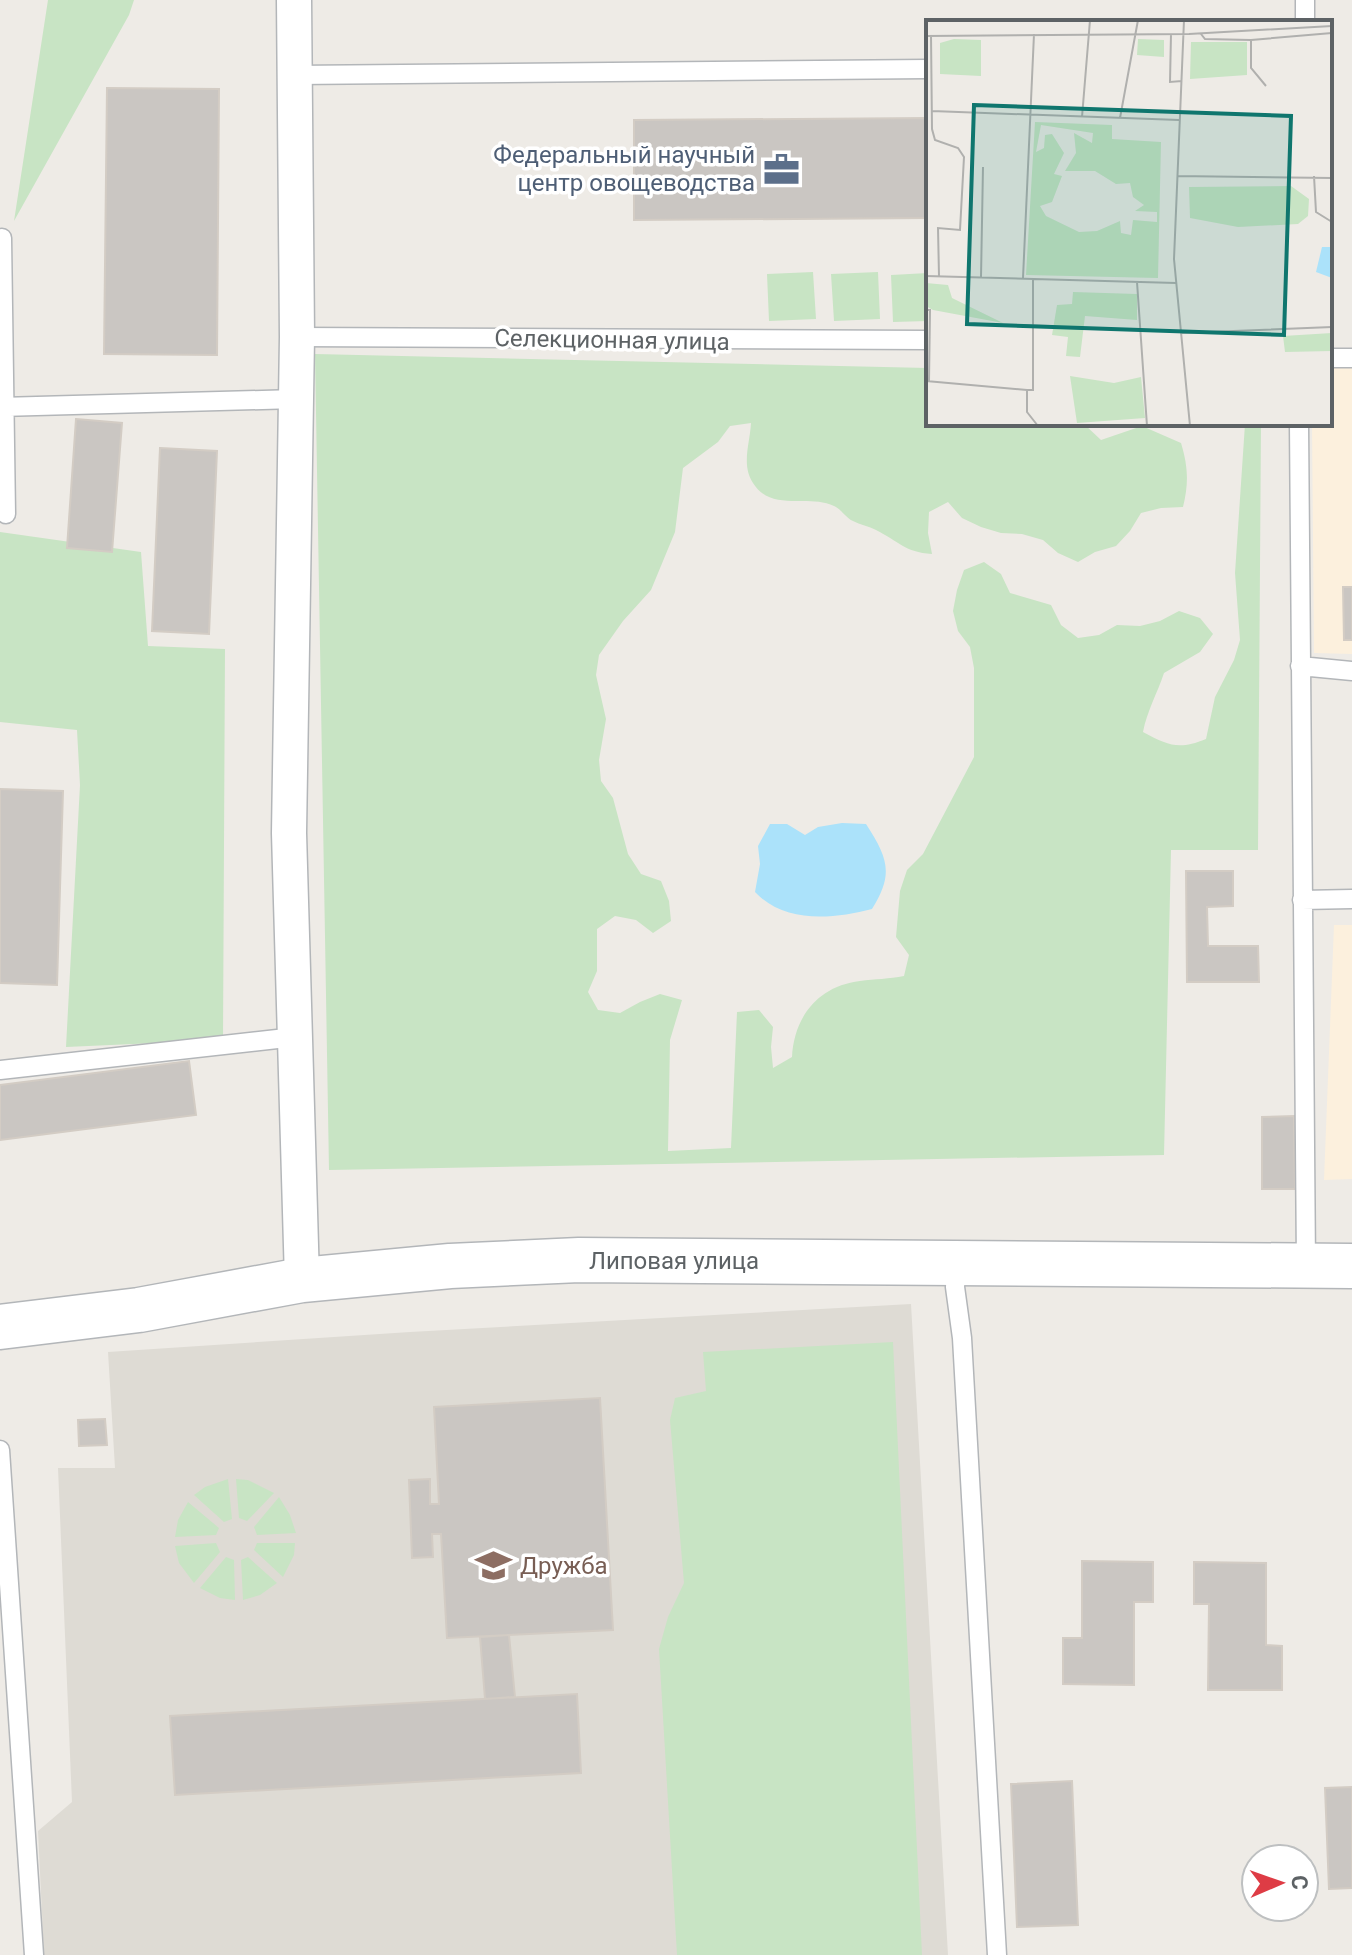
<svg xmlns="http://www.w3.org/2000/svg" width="1352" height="1955" viewBox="0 0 1352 1955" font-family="Roboto,sans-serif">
	<rect width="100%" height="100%" fill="#eeebe6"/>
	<path fill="#fcf0dd" d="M1330 368H1352V654L1314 653 1312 424H1330Z
		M1334 925H1352V1179L1324 1180Z"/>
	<path fill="#dedbd4" d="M911 1304 948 1955H44L38 1831 72 1802 58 1468H115L108 1352 410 1332Z"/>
	<path fill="#c8e4c4" d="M48 0H134L129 15 14 221Z
		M813 272 816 319 769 321 767 274Z
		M878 272 880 319 834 321 831 274Z
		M928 273V321L893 322 891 275Z
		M315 354 928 368V424H1084L1101 440 1142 426 1181 443C1188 466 1189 483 1183 507L1161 508 1141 513 1130 531 1116 546 1095 552 1078 562 1058 553 1043 540 1022 534 1001 533 981 527 962 518 948 502 929 512 928 533 932 554C904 552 900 542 876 530 869 526 860 525 853 521 846 518 841 509 834 506 807 493 772 513 753 483 741 465 750 443 751 423L730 426 718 442 683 468 675 532 651 590 623 621 599 655 596 675 606 719 599 760 601 781 613 798 628 854 641 874 661 881 669 901 671 921 653 933 636 920 615 916 597 929V971L588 992 598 1010 620 1013 640 1002 660 994 682 1000 670 1040 668 1151 731 1148 737 1012 759 1010 773 1027 771 1047 773 1068 792 1057C794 1017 818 986 860 981 875 979 889 979 904 976L909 955 896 937 900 891 907 870 923 854 974 757V668L970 647 958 631 953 611 957 590 964 570 984 562 1001 574 1010 593 1051 605 1061 625 1078 638 1099 635 1117 625 1140 626 1160 621 1179 611 1200 618 1213 634 1200 652 1164 673C1157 694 1147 711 1143 732 1169 746 1179 750 1206 739L1215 697 1234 660 1240 640 1235 573 1245 424H1261L1258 850H1171L1164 1155 329 1170Z
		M0 532 141 552 148 646 225 649 223 1040 66 1047 80 785 77 730 0 722Z
		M893 1342 922 1955H677L659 1649 668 1617 684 1583 670 1420 675 1398 706 1391 703 1352Z
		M228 1479 232 1519 224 1522 194 1495 205 1487Z
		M236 1479 248 1480 274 1493 247 1521 239 1518Z
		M279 1497 290 1515 296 1533 257 1535 254 1527Z
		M188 1502 219 1528 216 1535 175 1537 178 1520Z
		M216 1543 220 1552 194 1583 179 1563 175 1546Z
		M257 1543H295L294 1555 283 1577 254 1550Z
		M226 1557 234 1560 235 1600 220 1598 200 1588Z
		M248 1557 277 1583 260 1595 243 1600 241 1560Z"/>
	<path fill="#abe2fa" d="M842 823 866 824C888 858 894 874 872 909 833 919 785 924 755 892L760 864 758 846 770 824H787L805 835 818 827Z"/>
	<path fill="#cac6c2" stroke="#d3ccc4" stroke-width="2" d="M107 88 219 89 217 355 104 354Z
		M928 118V218L634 220V120Z
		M76 419 122 423 112 552 67 548Z
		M160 448 217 451 209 634 152 631Z
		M1343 587H1352V640H1344Z
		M0 789 63 791 57 985 0 983Z
		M1186 871H1233V906L1207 907 1208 946H1258L1259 982H1187Z
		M189 1061 196 1115 0 1140V1085Z
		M1294 1116 1295 1189H1262V1117Z
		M600 1398 613 1630 447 1638 441 1534H432L433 1557 412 1558 409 1480 430 1479V1504H439L434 1407Z
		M105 1419 107 1445 79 1446 78 1420Z
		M1082 1561 1153 1562V1602H1134V1685L1063 1684V1638H1082Z
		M1194 1562 1266 1563V1645L1282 1646V1690H1208L1209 1604H1194Z
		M509 1635 515 1697 485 1699 480 1637Z
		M577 1694 581 1773 175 1795 170 1716Z
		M1072 1781 1078 1925 1017 1927 1011 1784Z
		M1352 1787V1888L1329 1889 1325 1788Z"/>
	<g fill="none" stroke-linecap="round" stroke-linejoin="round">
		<defs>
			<path id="service" d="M1305 22V0
				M295 75 928 69
				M2 238 6 514
				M297 337 928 340
				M1330 358H1352
				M0 407 296 399
				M1299 424 1306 1265
				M1300 666 1352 671
				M1302 900 1352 899
				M0 1070 295 1037
				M957 1262 955 1287 962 1338 997 1955
				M0 1450 34 1955"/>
			<path id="minor" d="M294 0 297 337 289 833 302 1280"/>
			<path id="tertiary" d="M0 1327 139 1310 302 1280 450 1266 579 1260 1352 1266"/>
		</defs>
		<use href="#service" stroke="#b3b6b9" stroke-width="21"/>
		<use href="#minor" stroke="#b3b6b9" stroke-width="37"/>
		<use href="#tertiary" stroke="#b3b6b9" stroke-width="47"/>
		<use href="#service" stroke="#fff" stroke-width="18"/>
		<use href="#minor" stroke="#fff" stroke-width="34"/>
		<use href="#tertiary" stroke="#fff" stroke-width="44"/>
	</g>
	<defs>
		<symbol id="office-bare" viewBox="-9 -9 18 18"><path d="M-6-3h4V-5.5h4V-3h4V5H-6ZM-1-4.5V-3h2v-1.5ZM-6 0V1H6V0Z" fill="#5c6f8a" stroke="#fff" stroke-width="2.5" paint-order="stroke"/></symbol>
		<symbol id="school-bare" viewBox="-9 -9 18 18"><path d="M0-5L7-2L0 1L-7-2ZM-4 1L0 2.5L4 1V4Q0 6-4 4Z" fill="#8d6e63" stroke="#fff" stroke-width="2.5" paint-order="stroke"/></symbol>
	</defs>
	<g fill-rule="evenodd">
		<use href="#office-bare" x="756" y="144" width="51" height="51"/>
		<use href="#school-bare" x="468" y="1540" width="51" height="51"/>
	</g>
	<g text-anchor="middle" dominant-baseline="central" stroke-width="7" stroke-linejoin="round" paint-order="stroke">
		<g font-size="24" fill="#4e5e75" stroke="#fff" text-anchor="end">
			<text x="755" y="155">Федеральный научный<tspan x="755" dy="28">центр овощеводства</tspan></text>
		</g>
		<g font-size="24" fill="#5d6265" stroke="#fff">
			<text transform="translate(612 340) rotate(1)">Селекционная улица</text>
			<text x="674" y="1261">Липовая улица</text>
		</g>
		<g font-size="24" fill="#785e54" stroke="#fff" text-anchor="start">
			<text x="520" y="1566">Дружба</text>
		</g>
	</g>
	<g transform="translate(926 20)">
		<rect width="406" height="406" fill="#eeebe6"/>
		<path d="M28 19 55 20V56L14 54V23ZM212 19 238 20V37L211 35ZM265 22H321V55L264 59ZM109 102 186 105V119L235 122 232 258 100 255ZM115 105 167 113 166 123 148 113 150 133 139 151H169L190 164 204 163 207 177 218 185 209 191 231 192V202L207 200 205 215 195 213 194 201 171 211 153 212 120 196 114 186 126 182 136 156 128 154 138 133 126 114 119 115 118 128 110 132ZM365 166 383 179 382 196 372 204 312 207 264 198 263 167ZM0 263 22 265 26 278 77 303 7 290 0 286ZM147 272 211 274V300L159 296 154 337 140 336 142 317 126 315 131 285 146 284ZM406 313V331L359 332 357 316ZM144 356 188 363 215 357 219 398 151 403Z" fill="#c8e4c4" fill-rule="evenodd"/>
		<path d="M396 227H406V258L390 252Z" fill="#abe2fa"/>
		<path fill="none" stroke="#b0b0ae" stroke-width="2" d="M258 0 248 239 264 406M245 14 244 62 256 61M275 14 279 19 325 20 406 13M5 15 6 109 9 120 32 128 38 137 34 210 12 208 13 256M0 16 263 14 406 6M325 20V48L340 66M6 91 253 100M156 97 164 0M194 98 212 0M251 156 406 158M388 156 390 192 406 202M0 256 250 263M55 257 57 147M97 258 108 14M107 259V370H101V392L112 406M211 262 221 406M0 290H4L3 361M79 305 124 306M256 313 406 307M0 361 101 370"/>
		<path fill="#0f766e" fill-opacity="0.15" stroke="#0f766e" stroke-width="4" d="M48 85 365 96 358 315 41 304Z"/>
		<rect width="406" height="406" fill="none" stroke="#5d6265" stroke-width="4"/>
	</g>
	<g transform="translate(1280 1883) rotate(88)"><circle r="38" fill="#ffffff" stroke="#bec0c1" stroke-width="2"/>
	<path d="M0-6L14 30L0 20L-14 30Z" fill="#de3c45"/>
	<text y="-12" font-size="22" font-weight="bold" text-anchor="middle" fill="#5d6265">С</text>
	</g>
</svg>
